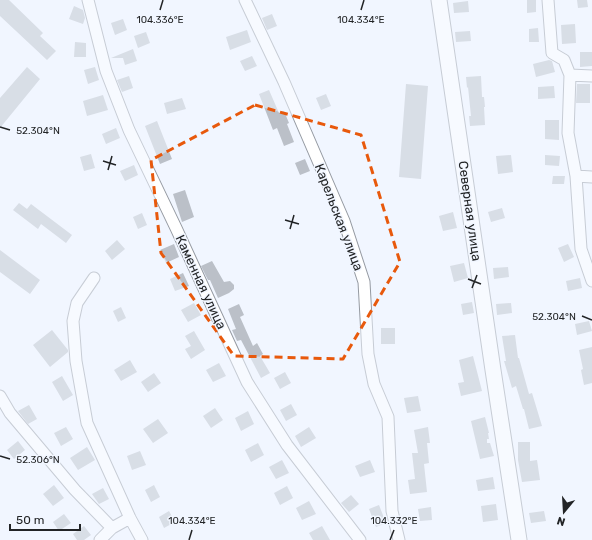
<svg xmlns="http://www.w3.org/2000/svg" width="592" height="540" viewBox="0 0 592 540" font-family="Rubik,sans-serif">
	<rect width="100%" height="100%" fill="#f1f6ff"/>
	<path fill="#bbc0c8" d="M0 0H9L43 33 40 36 56 51 47 60 0 16Z
		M527 0H536V12L527 13Z
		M577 0H587L588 7 578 8Z
		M468 1 469 12 454 13 453 3Z
		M74 6 83 10 85 18 83 24 69 19Z
		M272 14 277 26 267 30 262 18Z
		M123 19 127 30 115 35 111 23Z
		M575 24 576 43 562 44 561 25Z
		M538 28 539 42H529V29Z
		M247 30 251 42 230 50 226 37Z
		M470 31 471 41 456 42 455 32Z
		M146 32 150 43 138 48 134 36Z
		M75 42 86 43V57H74Z
		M133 49 137 61 125 65 123 58H111Z
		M580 52H592V66L580 67Z
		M252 56 257 66 245 71 240 61Z
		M549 60 552 61 555 72 536 77 533 64Z
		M27 67 40 79 0 128V98Z
		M95 67 99 80 88 84 84 70Z
		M129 76 133 88 122 92 117 80Z
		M481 76 482 97H484L485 107H484L485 125 470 126 469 116H471L468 87 467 88 466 77Z
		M406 84 428 86 421 179 399 177Z
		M577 84H590V103H576Z
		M554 86 555 98 538 99V87Z
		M269 90 279 113 284 111 289 123 287 124 294 142 284 146 277 128 273 130 259 94Z
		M326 94 331 106 321 110 316 98Z
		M103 95 108 110 87 116 83 101Z
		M182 98 186 109 167 114 164 103Z
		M545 120H559V140L545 139Z
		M157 121 172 159 160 164 145 126Z
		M116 128 120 138 106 144 102 134Z
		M91 154 95 168 84 171 80 157Z
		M511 155 513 172 498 174 496 156Z
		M545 155 560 156 559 166 545 165Z
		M305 159 310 171 300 175 295 163Z
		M134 165 138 175 125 181 120 171Z
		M553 176H565L564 184H552Z
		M185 190 194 217 182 222 173 194Z
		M19 203 27 209 31 204 72 235 66 243 41 224 38 229 13 210Z
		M502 208 505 218 491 222 488 212Z
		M453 212 457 228 443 231 439 216Z
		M142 213 147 225 138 229 133 217Z
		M117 240 125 249 112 260 105 251Z
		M174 244 179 257 166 263 160 250Z
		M568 244 574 257 564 262 558 248Z
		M0 250 40 280 30 294 0 272Z
		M212 261 224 282 230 281 234 285V289L229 293 218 298 210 280H208L201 266Z
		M464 263 468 278 454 282 450 266Z
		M508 267 509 277 494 279 493 268Z
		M183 273 189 286 175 291 170 279Z
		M580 278 582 288 568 291 566 281Z
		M472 302 474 313 463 315 461 304Z
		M194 303 201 315 188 322 181 310Z
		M511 303 512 313 497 315 496 304Z
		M239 304 244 315 240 317 253 346 257 343 263 354 260 356 270 373 261 378 241 340 237 341 232 330 236 329 228 309Z
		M121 307 126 318 118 322 113 311Z
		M589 321 592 331 577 335 575 324Z
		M381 328H395V344H381Z
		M52 330 68 350V352L50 367 33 345Z
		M194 331 205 350 191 359 185 349 191 346 185 336Z
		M515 335 518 358H519L529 394 532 393 542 426 529 429 524 409H523L516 386 512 388 504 361H506L502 336Z
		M592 347V383L584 385 581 370 583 369 579 350Z
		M473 356 482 391 461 396 458 383 464 382 459 360Z
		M130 360 137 372 121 381 114 370Z
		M219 363 226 376 213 382 206 370Z
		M285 372 291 383 280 389 274 378Z
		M154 373 161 383 148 392 141 382Z
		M62 376 73 395 63 401 52 382Z
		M418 396 421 411 407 413 404 398Z
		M291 404 297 415 286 421 280 410Z
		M29 405 37 419 28 424 18 411Z
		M215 408 223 420 211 428 203 416Z
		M248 411 254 424 241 431 235 418Z
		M485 417 489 433H488L489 439H487V443H490L494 456 480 459 471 421Z
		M158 419 168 433 153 443 143 429Z
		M66 427 73 439 61 446 54 433Z
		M309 427 316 438 301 447 295 436Z
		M428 427 430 443H427L429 463 424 464 427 492 410 494 408 480 415 479 412 453H418L414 430Z
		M18 441 25 450 14 459 7 450Z
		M518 442H530V461L537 460 540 480 522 482 518 460Z
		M258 443 264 455 251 462 245 450Z
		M87 447 95 460 78 470 70 458Z
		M140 451 146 465 132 470 127 456Z
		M282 460 289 473 276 479 269 467Z
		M370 460 375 472 360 477 355 466Z
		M493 477 495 489 478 491 476 480Z
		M54 485 64 498 53 506 43 494Z
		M154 485 160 497 151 502 145 490Z
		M287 486 293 498 280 505 274 493Z
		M103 488 109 499 99 504 92 494Z
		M351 495 359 504 349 512 341 503Z
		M309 501 316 514 302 520 296 508Z
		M496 504 498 520 483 522 481 506Z
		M379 505 386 523 376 527 369 509Z
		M431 507 432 520 420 521 418 509Z
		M169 511 175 522 164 528 159 517Z
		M544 511 546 521 531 523 529 513Z
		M64 514 71 523 59 531 53 522Z
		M84 526 91 535 84 540H77L73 534Z
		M322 526 330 540H313L309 533Z"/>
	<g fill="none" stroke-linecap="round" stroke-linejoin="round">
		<defs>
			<path id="minor" d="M88 0 106 71 129 130 176 228 247 382 287 445 360 540
				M245 0 284 82 344 221 364 282 368 354 374 384 388 417 392 511 399 540
				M548 0 552 53 564 60 570 75 568 133 576 176 581 249 592 281
				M570 75 592 76
				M576 176 592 177
				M94 278 77 303 73 321 76 361 87 423 130 518 142 540
				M0 396 10 413 75 490 112 528
				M100 540 112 528 130 518"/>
			<path id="secondary" d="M439 0 493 370 519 540"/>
		</defs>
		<use href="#minor" stroke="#959aa2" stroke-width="13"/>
		<use href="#secondary" stroke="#959aa2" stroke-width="17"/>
		<use href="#minor" stroke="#fff" stroke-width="11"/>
		<use href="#secondary" stroke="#fff" stroke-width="15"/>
	</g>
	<path d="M0 0H592V540H0ZM255 105 361 135 400 262 343 359 234 356 161 253 151 160Z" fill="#f1f6ff" fill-opacity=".55" fill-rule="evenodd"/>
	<path fill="none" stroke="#e8590c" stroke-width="3" stroke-dasharray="8 5" stroke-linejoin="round" d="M255 105 361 135 400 262 343 359 234 356 161 253 151 160Z"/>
	<path fill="none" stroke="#222426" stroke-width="1.5" d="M160 10 163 0M361 10 364 0M0 127 10 130M103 161 116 165M108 170 112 156M285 220 299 224M290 229 294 215M468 279 481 284M472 288 477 275M582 316 592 320M0 456 10 459M189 540 192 530M390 540 394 530"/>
	<g text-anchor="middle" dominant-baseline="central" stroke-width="3" stroke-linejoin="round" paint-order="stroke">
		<g font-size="13" fill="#222426" stroke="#f1f6ff">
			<text transform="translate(470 211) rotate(82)">Северная улица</text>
			<text transform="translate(339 217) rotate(69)">Карельская улица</text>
			<text transform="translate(201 282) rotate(65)">Каменная улица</text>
		</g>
	</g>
	<g font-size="10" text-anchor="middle" fill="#222426" stroke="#f1f6ff" stroke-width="3" stroke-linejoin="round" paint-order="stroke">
		<text x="160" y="23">104.336°E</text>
		<text x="361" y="23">104.334°E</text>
		<text x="38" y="134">52.304°N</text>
		<text x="554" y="320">52.304°N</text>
		<text x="38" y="463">52.306°N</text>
		<text x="192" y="524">104.334°E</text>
		<text x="394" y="524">104.332°E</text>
	</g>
	<g transform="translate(564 512) rotate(198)" stroke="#f1f6ff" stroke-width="3" paint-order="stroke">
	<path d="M0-3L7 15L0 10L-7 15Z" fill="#222426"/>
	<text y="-6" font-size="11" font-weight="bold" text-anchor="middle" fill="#222426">N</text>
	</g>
	<path d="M10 524v6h70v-6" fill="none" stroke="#222426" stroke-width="2"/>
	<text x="16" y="524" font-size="12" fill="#222426" stroke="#f1f6ff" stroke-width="3" paint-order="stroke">50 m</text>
</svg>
